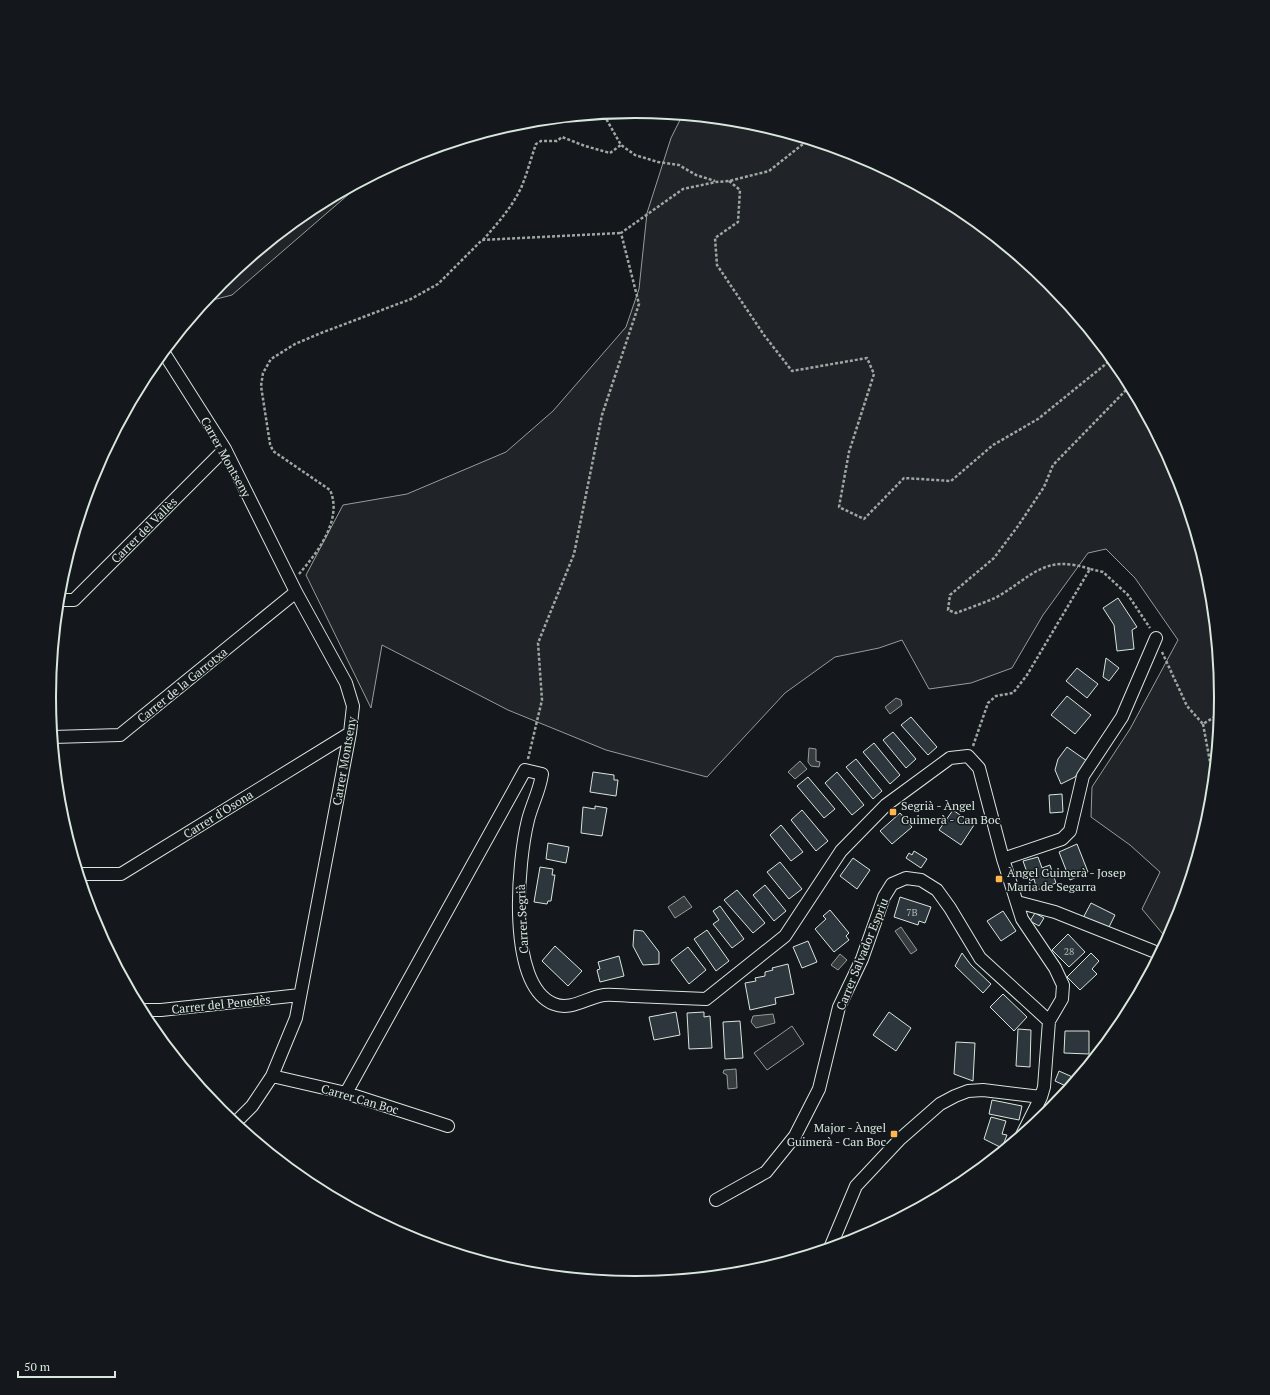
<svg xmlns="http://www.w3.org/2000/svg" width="1270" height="1395" viewBox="0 0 1270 1395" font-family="'PT Serif',serif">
	<rect width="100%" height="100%" fill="#14181c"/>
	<path fill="#202428" stroke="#939e99" d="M682 116 750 123 859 156 961 210 1050 283 1122 372 1176 473 1193 526 1210 583 1221 698 1210 812 1176 922 1167 939 1142 909 1160 872 1130 845 1091 817 1092 787 1130 729 1178 640 1135 578 1106 549 1088 553 1043 615 1012 668 971 683 929 689 902 640 879 648 835 657 785 693 707 777 606 750 508 710 382 645 371 708 306 575 343 505 407 494 506 452 553 411 626 327 639 289 647 213 671 138Z
		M364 181 232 295 205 302 221 283 310 210Z
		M792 1026 804 1044 767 1070 754 1053Z"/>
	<path fill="#363b3e" stroke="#939e99" d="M896 698 901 700 902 705 890 714 885 707Z
		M809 748 816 749V761L820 762 819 767 811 766 808 762Z
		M800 761 807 769 795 779 788 772Z
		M684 896 692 907 675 918 668 907Z
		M901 927 917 950 911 954 895 931Z
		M840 954 847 960 838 970 831 965Z
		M773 1014 775 1023 756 1028 751 1022 753 1016Z
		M736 1069 737 1088 728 1089 727 1075 723 1073 724 1070Z"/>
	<path fill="#2c363c" stroke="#d8e6dc" d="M1118 598 1137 627 1132 630 1134 649 1117 651 1114 625 1103 608Z
		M1106 658 1119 668 1109 681 1103 677Z
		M1077 668 1098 684 1087 698 1066 681Z
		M1067 696 1091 715 1075 734 1051 715Z
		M911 717 937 747 928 755 901 725Z
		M893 732 916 759 906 768 883 740Z
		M874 743 900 775 890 784 863 752Z
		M1067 747 1087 761 1075 777 1061 784 1055 770 1058 759Z
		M856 759 882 791 873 799 846 767Z
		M593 772 614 775V780H618L616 796 590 792Z
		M837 772 864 805 852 815 825 783Z
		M808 777 835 809 824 818 797 786Z
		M1062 794 1063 812 1050 813 1049 795Z
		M595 806 607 808 602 836 581 833 583 807 595 809Z
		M802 810 828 841 816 851 791 820Z
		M953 810 974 825 961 845 939 830Z
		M900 813 912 827 892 844 880 831Z
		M781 825 803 852 791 861 770 835Z
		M548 843 569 847 566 863 546 859Z
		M1077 844 1088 872 1070 880 1059 852Z
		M914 851 927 859 921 868 906 858 909 853 912 855Z
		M1038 857 1042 868 1050 865 1056 883 1037 890 1034 879 1030 881 1023 861Z
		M853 858 870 870 857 889 840 876Z
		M780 862 802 889 789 899 767 872Z
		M540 867 553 869 552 875H555L551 901H548L547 904 534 902Z
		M765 885 786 911 774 921 753 895Z
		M737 890 765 923 753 933 724 900Z
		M900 897 931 907 925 923 919 921 918 925 894 917Z
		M1091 903 1115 915 1107 931 1083 918Z
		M720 906 744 939 732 948 713 924 719 920 713 911Z
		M830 910 849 933 846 936 849 940 834 952 815 929 826 919 823 916Z
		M1003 911 1016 931 1001 941 987 921Z
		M1035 913 1044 918 1039 926 1030 921Z
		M634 930 643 931 659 952V964L643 965 633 946Z
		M707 930 729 961 716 971 694 939Z
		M1068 934 1085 952 1069 967 1052 950Z
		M808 941 817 962 802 968 793 947Z
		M555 946 582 971 568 986 542 961Z
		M688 947 706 970 689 984 671 960Z
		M962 953 971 965 991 984 983 993 955 966Z
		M1091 953 1099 961 1092 969 1097 974 1080 990 1067 977Z
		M619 956 624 976 600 982 597 970 600 969 598 962Z
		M788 964 794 994 775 998 776 1004 750 1010 745 983 756 981 755 978 765 976V972L773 970 772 968Z
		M1003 994 1027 1017 1014 1031 990 1007Z
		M676 1012 680 1035 654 1040 649 1017Z
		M704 1012V1017L710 1016 712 1048 689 1049 687 1013Z
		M889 1012 911 1028 896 1051 873 1035Z
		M740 1021 743 1058 725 1059 723 1022Z
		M1018 1029 1031 1030 1030 1067 1016 1066Z
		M1065 1031H1089V1054L1064 1053Z
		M956 1042 975 1043 973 1081 954 1074Z
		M1059 1071 1077 1079 1064 1094 1066 1086 1055 1081Z
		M992 1100 1022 1106 1019 1120 989 1114Z
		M991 1117 1006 1121 1002 1134 1007 1135 1002 1148 984 1139Z"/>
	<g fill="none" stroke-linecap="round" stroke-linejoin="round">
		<defs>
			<path id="street" d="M164 353 225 449 296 592 346 683 353 706 350 733 296 1018 272 1076 252 1106 235 1123
				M59 600H74L225 449
				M53 737 120 735 296 592
				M1003 859 1062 839 1070 831 1083 776 1122 717 1156 638
				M79 874H121L350 733
				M1017 902 1055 912 1153 951
				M141 1010H161L300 995
				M272 1076 346 1093 448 1126
				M346 1093 525 770 542 774C540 790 532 804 528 820 518 860 506 985 554 1004 571 1011 588 997 604 995 613 994 624 996 634 996 658 997 682 998 706 999L785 936 841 851 886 805 950 758 968 756 979 768 1003 859 1022 919 1055 968 1063 985 1062 999 1049 1021 1044 1087 1041 1097 1022 1135
				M716 1200 766 1172 795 1136 819 1089 839 1007 862 959 884 897 892 884 906 878 921 880 937 890 950 908 980 958 1049 1021
				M830 1248 856 1186 900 1139 940 1104 955 1096 968 1091 983 1090 1041 1097"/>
		</defs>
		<use href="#street" stroke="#d8e6dc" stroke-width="14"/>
		<path stroke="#9da8a2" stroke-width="2.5" stroke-dasharray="3 2" stroke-linecap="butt" d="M604 115 621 145 635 155 658 162 679 165 696 175 715 181
			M729 181 740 190 738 222 715 238 717 265 764 335 792 371 867 358 874 374 849 452 839 507 864 519 904 478 951 481 993 445 1038 419 1112 359
			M483 240C497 224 512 207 521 188 527 174 531 158 536 144L541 141H557L562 137 585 146 610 153 621 145
			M1090 569C1044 554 1033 576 997 597 984 603 969 608 956 613L948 610 950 595 994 558 1018 526 1044 487 1053 465 1130 386
			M299 574C318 552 343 519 330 490L273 451 270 444 261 386 263 373 271 359 295 344 321 333 411 299 438 284 482 240 621 233
			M1162 652 1187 706 1203 724 1216 716 1221 697
			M1203 724 1213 778
			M973 746 988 703 996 696 1013 693 1027 675 1090 569 1103 572 1128 595 1150 628
			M528 759 542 700 538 643 574 554 602 415 639 304 621 233 683 189 716 182 729 181 769 171 803 144 804 139"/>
		<use href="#street" stroke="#14181c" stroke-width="12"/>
	</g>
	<g fill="#ffb74d" stroke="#14181c" stroke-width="1.5">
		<rect x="889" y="808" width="8" height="8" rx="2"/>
		<rect x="995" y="875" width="8" height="8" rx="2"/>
		<rect x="890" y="1130" width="8" height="8" rx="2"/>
	</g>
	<g text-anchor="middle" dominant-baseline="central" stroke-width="3" stroke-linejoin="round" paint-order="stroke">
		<g font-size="10" fill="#adbab4">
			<text x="912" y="912">7B</text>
			<text x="1069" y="951">28</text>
		</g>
		<g font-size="12" fill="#d8e6dc" stroke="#14181c">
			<text transform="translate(226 457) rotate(61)">Carrer Montseny</text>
			<text transform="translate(144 530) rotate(-45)">Carrer del Vallès</text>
			<text transform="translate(182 685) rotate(-39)">Carrer de la Garrotxa</text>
			<text transform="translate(344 761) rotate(-80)">Carrer Montseny</text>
			<text transform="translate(218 814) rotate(-32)">Carrer d'Osona</text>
			<text transform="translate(522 919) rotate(-93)">Carrer Segrià</text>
			<text transform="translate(862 954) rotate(-68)">Carrer Salvador Espriu</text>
			<text transform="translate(221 1004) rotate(-6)">Carrer del Penedès</text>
			<text transform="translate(360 1099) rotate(16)">Carrer Can Boc</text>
		</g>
		<g font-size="12" fill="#d8e6dc" stroke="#14181c" text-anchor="start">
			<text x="901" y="805">Segrià - Àngel<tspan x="901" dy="14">Guimerà - Can Boc</tspan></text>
			<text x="1007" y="872">Àngel Guimerà - Josep<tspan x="1007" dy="14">Maria de Segarra</tspan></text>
			<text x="886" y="1127" text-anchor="end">Major - Àngel<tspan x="886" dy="14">Guimerà - Can Boc</tspan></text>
		</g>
	</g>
	<path d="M0 0H1270V1395H0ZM56 697a579 579 0 1 1 1158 0a579 579 0 1 1-1158 0Z" fill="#14181c" fill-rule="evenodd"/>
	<path fill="none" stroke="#d8e6dc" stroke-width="2" d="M56 697a579 579 0 1 1 1158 0a579 579 0 1 1-1158 0Z"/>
	<path d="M18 1371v6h97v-6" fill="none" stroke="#d8e6dc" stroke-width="2"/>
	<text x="24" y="1371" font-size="12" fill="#d8e6dc" stroke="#14181c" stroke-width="3" paint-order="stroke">50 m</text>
</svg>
